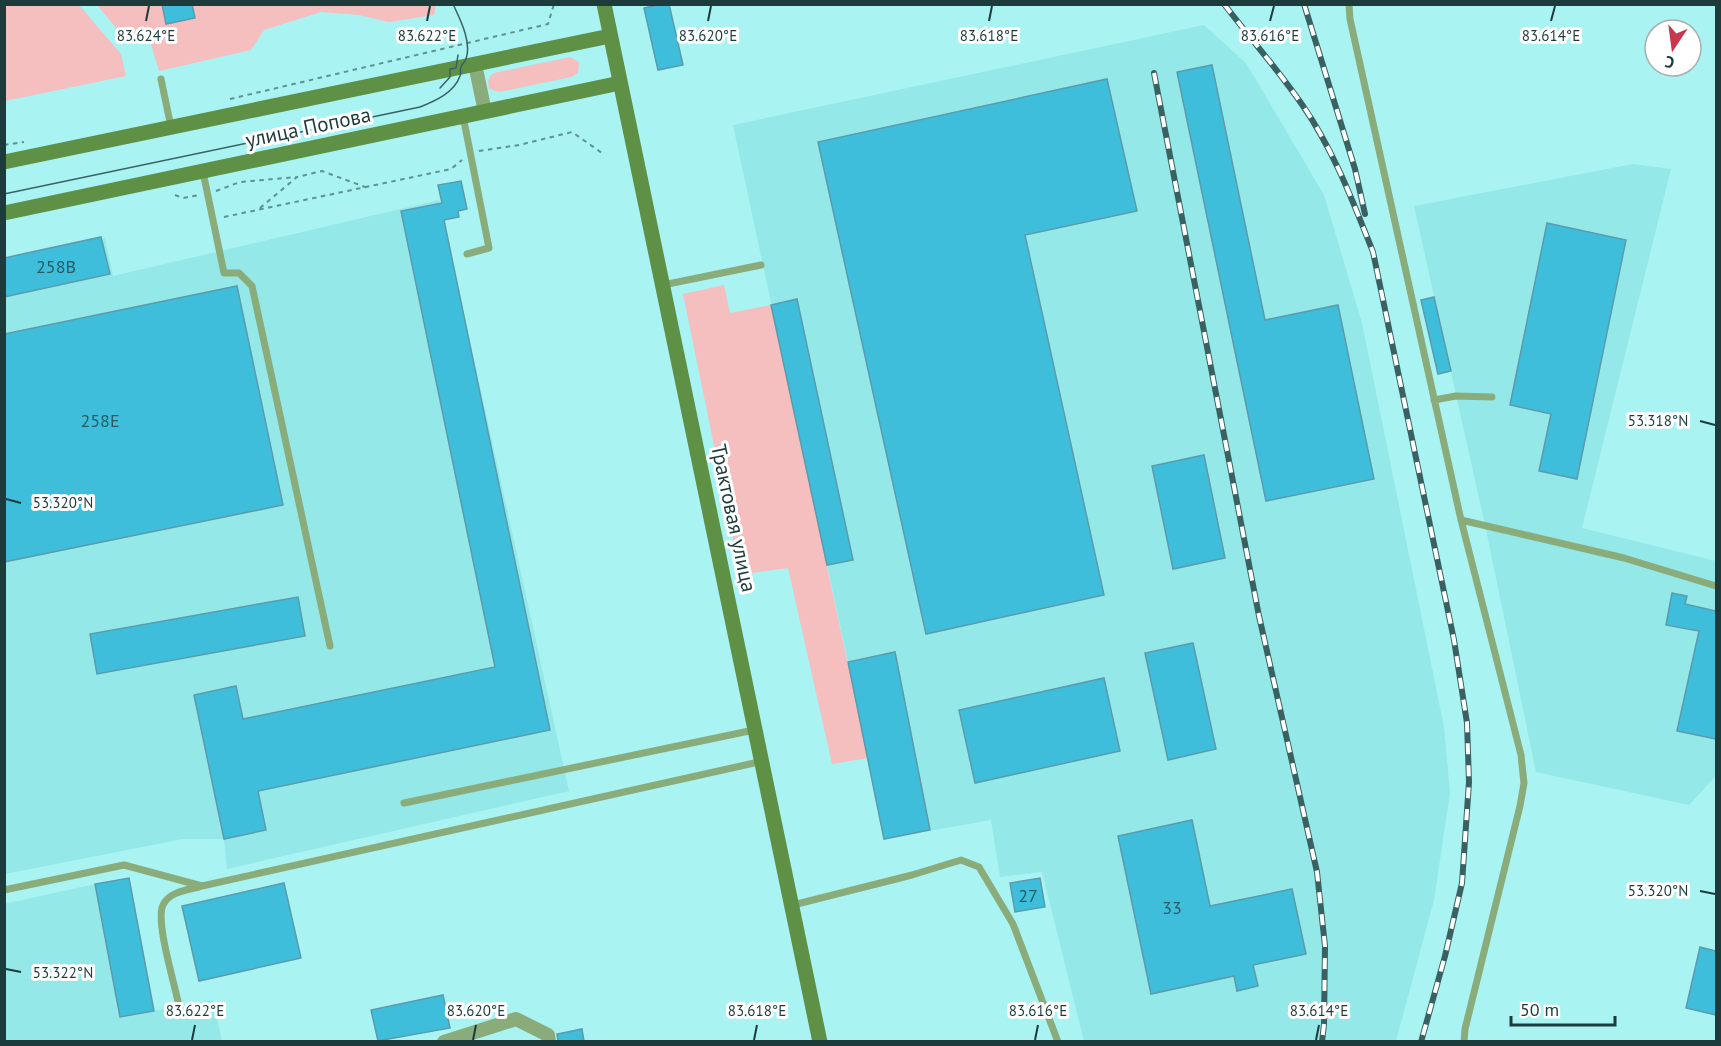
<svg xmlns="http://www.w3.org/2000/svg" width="1721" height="1046" viewBox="0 0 1721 1046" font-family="'PT Sans',sans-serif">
	<rect width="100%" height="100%" fill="#aaf3f3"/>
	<path fill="#94e8e8" d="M1204 25 1246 63 1324 195 1362 323 1444 727 1450 793 1434 900 1396 1041H1084L1042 872 1000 877 991 820 884 839 848 662 733 125Z
		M1633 164 1671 169 1582 528 1716 561V776L1689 805 1536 772 1485 525 1414 206Z
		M439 200 569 791 227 869 224 839H183L5 874V259L105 238 113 276Z
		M95 884 120 1017 213 1000 222 1041H5L4 904Z"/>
	<path fill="#f5bebf" d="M5 4 79 5 121 54 126 76 5 101Z
		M436 4 434 15 389 22 359 15 321 12 264 30 251 50 159 71 149 38 117 29 97 5Z
		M570 57 579 62 578 73 571 77 499 92 489 89C488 81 487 78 494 73Z
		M724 285 730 313 771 305 868 758 832 764 788 568 752 573 737 558 683 294Z"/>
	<path fill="#3fbedb" stroke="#5a9bac" stroke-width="1.5" d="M162 4H192L195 18 166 24Z
		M662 4H669L683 65 658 70 644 8Z
		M1212 65 1265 320 1338 305 1374 479 1266 501 1177 72Z
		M1107 79 1137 211 1025 235 1104 595 926 634 818 142Z
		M461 181 467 209 458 211 459 217 444 220 550 730 258 791 266 830 224 839 194 695 236 686 243 719 495 667 401 211 442 203 438 185Z
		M1547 223 1626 240 1577 479 1539 471 1551 414 1510 405Z
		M101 237 110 274 4 297V258Z
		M237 286 283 505 4 562V334Z
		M1434 297 1451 371 1438 374 1421 300Z
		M797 299 853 560 827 565 771 305Z
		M1204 455 1225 558 1173 569 1152 466Z
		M1672 593 1687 596 1685 604 1716 611V739L1677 731 1699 631 1666 625Z
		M298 597 305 636 97 674 90 634Z
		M1193 643 1216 749 1168 760 1145 653Z
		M895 652 930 830 884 839 848 662Z
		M1104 678 1120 751 975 783 959 710Z
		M1192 820 1210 906 1292 889 1306 954 1253 965 1258 986 1237 991 1234 976 1151 994 1118 836Z
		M129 878 154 1011 120 1017 95 884Z
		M1040 878 1045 907 1015 912 1010 883Z
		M284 883 301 958 199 981 182 906Z
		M1700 947 1716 951V1015L1686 1008Z
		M443 995 450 1028 378 1041 371 1010Z
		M582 1029 584 1041H558L557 1034Z"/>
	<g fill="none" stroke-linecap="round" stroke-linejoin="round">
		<path stroke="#5f9191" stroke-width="2" stroke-dasharray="4.5 4.5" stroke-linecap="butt" d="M230 99 548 24 554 4
			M4 145 24 142
			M479 151 519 145 572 132 602 153
			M216 191 240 182 297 177
			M175 195 183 198 199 195
			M260 208 297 177 322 171 365 187
			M224 217 451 169 462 160"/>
		<path stroke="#8aac7b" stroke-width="7" d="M1349 4 1350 19 1461 520 1521 755 1524 783 1520 806 1465 1029 1464 1042
			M161 79 171 127
			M463 116 489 248 467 254
			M203 172 224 273H239L252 286 330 646
			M663 285 761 265
			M1434 400 1456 396 1492 397
			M1461 520 1624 558 1716 586
			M404 803 754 730
			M4 890 124 865 202 886 763 761
			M793 905 912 875 961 860 979 867 1013 924 1058 1042
			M179 1006C175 985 155 921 163 905 169 892 187 890 199 887"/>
		<path stroke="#8aac7b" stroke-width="14" d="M475 64 485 112
			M444 1042 516 1019 548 1035 549 1042"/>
		<path stroke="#5e9045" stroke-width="15" d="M604 4 820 1042
			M4 162 610 36
			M4 213 620 83"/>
		<path stroke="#3a6161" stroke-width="1.5" d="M440 88 450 77V69L456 68 458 55
			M4 194 420 107C435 101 454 93 460 76 462 71 459 72 461 67 462 64 465 62 466 59 472 42 460 19 453 4"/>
		<defs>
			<path id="rail" d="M1224 4C1250 38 1279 71 1303 106 1334 151 1353 202 1373 252L1454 640 1467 723 1469 782 1462 883 1445 956 1421 1042
				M1304 4 1355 169 1365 214
				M1154 73 1259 616 1317 872 1325 946 1324 1024 1322 1042"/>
		</defs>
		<use href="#rail" stroke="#3a6161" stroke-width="6"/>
		<use href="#rail" stroke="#fff" stroke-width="4" stroke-dasharray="11" stroke-linecap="butt"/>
	</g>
	<path fill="none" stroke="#1d3b3b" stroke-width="2" d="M146 21 149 6M427 21 430 6M708 21 711 6M989 21 992 6M1270 21 1274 6M1551 21 1555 6M1700 421 1715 425M6 499 21 503M1700 891 1715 894M6 969 21 972M192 1040 195 1025M473 1040 476 1025M754 1040 757 1025M1035 1040 1038 1025M1316 1040 1319 1025"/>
	<g text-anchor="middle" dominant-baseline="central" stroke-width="6" stroke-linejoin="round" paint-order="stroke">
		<g font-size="18" fill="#265c63">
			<text x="56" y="266">258В</text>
			<text x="100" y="420">258Е</text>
			<text x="1028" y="895">27</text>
			<text x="1172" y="907">33</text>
		</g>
		<g font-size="21" fill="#1d3b3b" stroke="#fff">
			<text transform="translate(308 127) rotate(-12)">улица Попова</text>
			<text transform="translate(734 518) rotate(78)">Трактовая улица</text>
		</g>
	</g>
	<g font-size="15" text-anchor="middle" fill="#1d3b3b" stroke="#fff" stroke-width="6" stroke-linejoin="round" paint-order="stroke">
		<text x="146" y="41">83.624°E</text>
		<text x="427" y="41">83.622°E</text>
		<text x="708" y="41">83.620°E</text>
		<text x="989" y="41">83.618°E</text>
		<text x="1270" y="41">83.616°E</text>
		<text x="1551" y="41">83.614°E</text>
		<text x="1658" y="426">53.318°N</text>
		<text x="63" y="508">53.320°N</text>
		<text x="1658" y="896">53.320°N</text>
		<text x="63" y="978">53.322°N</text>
		<text x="195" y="1016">83.622°E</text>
		<text x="476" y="1016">83.620°E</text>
		<text x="757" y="1016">83.618°E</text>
		<text x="1038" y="1016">83.616°E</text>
		<text x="1319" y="1016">83.614°E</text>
	</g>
	<rect width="1721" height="1046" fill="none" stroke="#1d3b3b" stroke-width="12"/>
	<g transform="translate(1673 48) rotate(193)"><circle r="28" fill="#ffffff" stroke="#a5b1b1" stroke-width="1.5"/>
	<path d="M0-4.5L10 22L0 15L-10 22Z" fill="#c8374f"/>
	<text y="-9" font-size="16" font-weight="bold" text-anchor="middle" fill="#1d3b3b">С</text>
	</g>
	<path d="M1511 1016v9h104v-9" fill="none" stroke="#1d3b3b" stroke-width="3"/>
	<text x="1520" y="1016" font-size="18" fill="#1d3b3b" stroke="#ffffff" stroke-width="4.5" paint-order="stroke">50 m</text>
</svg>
